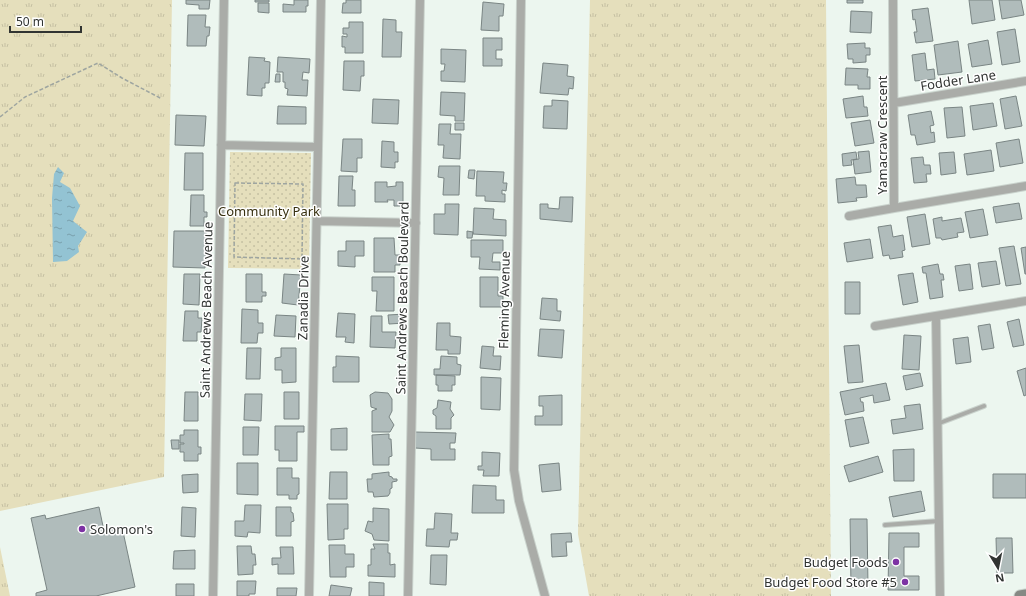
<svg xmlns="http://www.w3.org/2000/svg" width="1026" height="596" viewBox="0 0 1026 596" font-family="'Noto Sans',sans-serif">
	<defs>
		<pattern id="grass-tufts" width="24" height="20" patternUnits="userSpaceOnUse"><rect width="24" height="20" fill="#e5dfbc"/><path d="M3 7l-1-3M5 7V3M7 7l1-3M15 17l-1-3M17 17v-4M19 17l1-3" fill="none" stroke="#c5c0a2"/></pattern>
		<pattern id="park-dots" width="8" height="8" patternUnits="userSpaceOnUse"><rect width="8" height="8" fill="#e5dfbc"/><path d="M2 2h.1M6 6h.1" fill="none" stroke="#c5c0a2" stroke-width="1.8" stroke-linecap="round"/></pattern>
		<pattern id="water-ripples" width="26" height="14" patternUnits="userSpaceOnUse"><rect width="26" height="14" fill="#93c3d3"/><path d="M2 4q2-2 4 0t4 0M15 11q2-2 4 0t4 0" fill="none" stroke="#799fac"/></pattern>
	</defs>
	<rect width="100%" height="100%" fill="#ecf6ef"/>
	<path fill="url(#grass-tufts)" d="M0 0H172L164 477 0 511Z
		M590 0H826L831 596H589L578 534Z
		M0 547 10 596H0Z"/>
	<path fill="url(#park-dots)" d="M230 152 311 153 309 269 228 268Z"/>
	<path fill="url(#water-ripples)" d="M58 167 64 173 60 182 70 188 80 206 73 221 87 232 78 246 79 252 67 261 53 262 52 198 54 174Z"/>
	<path fill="#b0bcbb" stroke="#7a8584" d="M186 0H210L209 9H199V5L186 4Z
		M255 0H269V2H255Z
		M294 0H308V6H306V12H283V4L294 5Z
		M346 0H361V13H342L343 3H346Z
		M847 0H863V3H847Z
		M969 0H992L995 20 972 24Z
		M999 0H1021L1024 15 1002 19Z
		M483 2 504 4 503 16H499V31L481 30Z
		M258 3H269V13L258 12Z
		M928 8 933 41 916 43 914 32H917L915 19 913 20 912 10Z
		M851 11 872 12 871 33 850 32Z
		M188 15H206L205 27H210L209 36H207L206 46H187Z
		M383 19 396 20V32H402L401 57H382Z
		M349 22H363V53H345V47H342V36L347 37V34H343V28H349Z
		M1015 29 1020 62 1002 65 997 32Z
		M483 38H502V50H496V59H502V66H483Z
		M988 40 992 64 972 67 968 44Z
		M958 41 962 72 938 75 934 45Z
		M865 43V48H870V55H866V62L853 63V59H848L847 44Z
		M441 49 466 50 465 82 441 81V71H444L445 64H441Z
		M925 53 927 70 934 69 935 79 915 81 912 55Z
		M249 57 265 58 264 61 270 62 269 83H265V88H262V96L247 95Z
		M278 57 310 59 309 73 303 72 302 80H308L307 96 287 95 288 89 285 88V82H283V72H277Z
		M344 61H364V76H361L360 91 343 90Z
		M543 63 568 65 567 76 574 77 573 89 569 88 568 95 540 93Z
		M846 68 868 69 867 77H870V89H858V85H845Z
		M276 74H280V82H275Z
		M441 92 465 93 464 121H455V116L440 115Z
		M863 96 864 107H867L868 116 846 118 843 99Z
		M1016 96 1022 126 1005 129 1000 99Z
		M373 99 399 100 398 124 372 123Z
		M552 100 568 101 567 129 543 128 544 106H552Z
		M993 103 997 126 973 130 970 106Z
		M278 106 306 107V124H277Z
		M962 107 965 136 947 138 944 108Z
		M931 111 934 125 930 126 931 133 934 132 935 142 917 145 915 135H911L908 115Z
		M176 115 206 116 204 146 175 145Z
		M870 120 874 143 855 146 851 123Z
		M455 123H464V130H455Z
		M439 124H451L450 134H461L460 159 443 158 444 145H438Z
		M343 139H362V158H357V172L341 171Z
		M1019 139 1023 163 1000 167 996 143Z
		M382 141 394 142V152H398V162H395V168L381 167Z
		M991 150 994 171 967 175 964 154Z
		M869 151 871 172 855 174 853 160 859 159 858 152Z
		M856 152 857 159 851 160 852 165 843 166 842 154Z
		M954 152 956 173 941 175 939 153Z
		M185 153H203V190H184Z
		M923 157 924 165H930L931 174H926L927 182 914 183 911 158Z
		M439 166H460L459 195H443L444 178 438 177Z
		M469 170H475L474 179 468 178Z
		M477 171 504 172 503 183H507L506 191 502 190V194H505V202L485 201V196H476Z
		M339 176H353L352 190H355V206H338Z
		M855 177 856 185H866L867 197 856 198 857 201 838 203 836 179Z
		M375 182H387V187L396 186V182H403V206H394V200H387L388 202H375Z
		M191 195H204V212H207V217H204V226H190Z
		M560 197H573L572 222 540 219V204H548V208L559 209Z
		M1019 203 1022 219 996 223 993 207Z
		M445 204H459L458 235 434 234V214H445Z
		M474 208 494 209 493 219 506 220V236L473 234Z
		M983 209 988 235 970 238 965 212Z
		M925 214 930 244 912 247 907 217Z
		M942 217V221L961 218 964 232 957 233 958 237 942 240 941 238H936L933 219Z
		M891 225 893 237 903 235 905 250 902 251 903 257 890 259 889 255 883 256 878 227Z
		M174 231H206L205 268 173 267Z
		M467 231 473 232 472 238H467Z
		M374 238H394L395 255H400V265H395V272H374Z
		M870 239 873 258 847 262 844 243Z
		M471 240H503V253H493L492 262H500V270L479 269 480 257H471Z
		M346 241H364V256H355V267L338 266V251H346Z
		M1014 246 1021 284 1006 286 999 248Z
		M1026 247V274H1025L1021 248Z
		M996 261 1000 284 982 287 978 263Z
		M938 264 940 274H943L944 280H941L943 297 930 299 926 273H923L922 267Z
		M970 264 973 289 959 291 955 266Z
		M913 273 918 302 903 305 898 275Z
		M184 274H200L199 305 183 304Z
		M246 274H262V292H266V296H262V302H246Z
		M284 274 301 275 298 305 282 303Z
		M372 277H394V311H376L377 291H372Z
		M480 277H498V296H503V307H480Z
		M845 282H860V314H845Z
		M542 298 557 299V311H561L560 321 540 319Z
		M242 309 258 310V323H263V333H258L257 343H241Z
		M185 311H198V318H202L201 332H197V341H183Z
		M338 313 355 314 354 343 345 342 346 337H336Z
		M405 314V323L389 324 388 315Z
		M276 315 296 316 295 337 274 336Z
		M371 316H382V332H396L395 348 370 347Z
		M1019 319 1024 345 1013 347 1007 322Z
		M437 323H450V336L461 337 460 354H448V350H436Z
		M990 324 994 348 982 350 978 326Z
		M540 329 564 330 562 358 538 356Z
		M904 335 921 336 919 370 902 369Z
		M968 337 971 362 956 364 953 339Z
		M859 345 863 382 848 383 844 346Z
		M482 346 494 347 493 356H501L500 370 480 368Z
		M247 348H261L260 379H246Z
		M281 348H296V382L282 383V370H275V358L281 357Z
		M336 356 359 357V382H333V367H336Z
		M441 356 457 357V364L461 365 460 375H434V369H440Z
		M1026 368V395L1024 396 1017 371Z
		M920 373 923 386 906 390 903 376Z
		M436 375 455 376V385H452V391H438V385H436Z
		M481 377 501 378 500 410 481 409Z
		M886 383 890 400 874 403 873 395 860 398 861 402H863L864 411 845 415 840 392Z
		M185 392H198V421H184Z
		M284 392H299V419H284Z
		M375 392 388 393 392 399V411L389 417 394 425 390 432H372V411L377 409 371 407 370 395Z
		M245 394H262L261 421 244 420Z
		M562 395V425H535V416H543V406H539V396Z
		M438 400 451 402 450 409 454 415 451 418V429H436V416L433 414V410L437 408Z
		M920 404 923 429 893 434 891 420 906 418 904 406Z
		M863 417 869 443 850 447 845 420Z
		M275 426H304V432H297V461H279V450H275Z
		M243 427H259L258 455H243Z
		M347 428V450H331V429Z
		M184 430H198V447H201V454H198V461H184V452H180V444H184V443H180V435H184Z
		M415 432 456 433 455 443H450V449H455V460H431V449L415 448Z
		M389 434V439H391L392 456 389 457V465H373L372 435Z
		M171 440H179V449H172Z
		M914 449V481H894L893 450Z
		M482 452 500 453 499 476H483L484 470H478V466H482Z
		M878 456 883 472 849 482 844 466Z
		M237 463H258V495L237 494Z
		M559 463 561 490 542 492 539 465Z
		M277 468H292V478H299V494L297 495V499H289V495H277Z
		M330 472H347V499H329Z
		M389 472V476L392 477 393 479H397V481L392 482V488L390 489V493L388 496 374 497 373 492H368L367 479H372V474Z
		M198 474V492L183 493 182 475Z
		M993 474H1026V498H993Z
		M473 485 496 486V500H504V513H472Z
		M921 491 925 511 893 517 889 497Z
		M327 504H348V529H344V539L328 540Z
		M245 505H261L260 533 248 532 247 537 235 536V521H244Z
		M99 507 104 531 122 527 135 587 96 596H36V593L47 590 31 518 45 515 46 519Z
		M182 507 196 508 195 537 181 536Z
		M276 507H291V512L293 513 294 521 291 522V536H276Z
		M373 508 389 509V541L374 540 372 534 365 531 368 521 373 522Z
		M435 513 452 514 451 533H458L457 540H450L449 547 426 546 427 529H434Z
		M850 519H867L868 587H851Z
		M571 533 572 542H566L567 556 552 557 551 534Z
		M889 533H919V547H904V576H919V590H888Z
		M996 538H1012L1013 573H997Z
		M373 544H388V553H390V565L395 564V577L368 576V565H371V549H375Z
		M329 545H345V554H354V567H346V577H330Z
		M237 546H251L252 554H255L256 565H253V574L238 575Z
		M280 547H293L294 574H278V564L272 565V558H281Z
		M195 550V569H173L174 551Z
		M431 555H447L446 585 430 584Z
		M237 581H256L255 594H249V596H237Z
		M369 582 384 583V596H369Z
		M176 584H194V596H176Z
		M331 585 352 588 350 596H329Z
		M277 588H297L296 596H277Z"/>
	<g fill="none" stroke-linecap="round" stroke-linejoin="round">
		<defs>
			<path id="lane" d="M937 424 984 406
				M885 525 939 521"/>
			<path id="street" d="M521 0 514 470 519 501 545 596
				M893 0 894 208 1026 186
				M894 103 1026 81
				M221 145 318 147
				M849 216 894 208
				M317 221 416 223
				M936 317 940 596
				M875 326 1026 301
				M213 596 224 0
				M309 596 321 0
				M408 596 420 0"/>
			<path id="secondary" d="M1020 596 1026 595"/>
		</defs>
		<use href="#lane" stroke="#cad3cd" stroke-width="6"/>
		<use href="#street" stroke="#cad3cd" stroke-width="10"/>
		<use href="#secondary" stroke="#cad3cd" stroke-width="13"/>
		<path stroke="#9ea5a0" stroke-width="1.5" stroke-dasharray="4 2" stroke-linecap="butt" d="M0 117 25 97 98 63 122 78 162 99
			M235 183 303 184 302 259 234 257Z"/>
		<use href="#lane" stroke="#aaaca8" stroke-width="4"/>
		<use href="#street" stroke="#aaaca8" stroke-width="8"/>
		<use href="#secondary" stroke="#868984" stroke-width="11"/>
	</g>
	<g fill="#7d32a4" stroke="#fff" stroke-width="1.5">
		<circle cx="82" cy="529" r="4"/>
		<circle cx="896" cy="562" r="4"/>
		<circle cx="905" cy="582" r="4"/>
	</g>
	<g text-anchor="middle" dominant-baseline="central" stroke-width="3" stroke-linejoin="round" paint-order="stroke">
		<g font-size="13" fill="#313432" stroke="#fff">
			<text transform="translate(958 80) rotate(-9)">Fodder Lane</text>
			<text transform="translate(882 135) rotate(-90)">Yamacraw Crescent</text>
			<text transform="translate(303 298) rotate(-89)">Zanadia Drive</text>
			<text transform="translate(402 298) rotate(-89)">Saint Andrews Beach Boulevard</text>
			<text transform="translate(504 300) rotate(-89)">Fleming Avenue</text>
			<text transform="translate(206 310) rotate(-89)">Saint Andrews Beach Avenue</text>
		</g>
		<g font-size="13" fill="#37300f" stroke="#fff">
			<text x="269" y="211">Community Park</text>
		</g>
		<g font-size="13" fill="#313432" stroke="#fff" text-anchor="end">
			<text x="90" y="529" text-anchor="start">Solomon's</text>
			<text x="888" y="562">Budget Foods</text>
			<text x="897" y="582">Budget Food Store #5</text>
		</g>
	</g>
	<g transform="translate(998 568) rotate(170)" stroke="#ffffff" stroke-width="3" paint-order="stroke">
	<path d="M0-3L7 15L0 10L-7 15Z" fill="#313432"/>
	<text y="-6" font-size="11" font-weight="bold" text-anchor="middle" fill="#313432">N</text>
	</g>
	<path d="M10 26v6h71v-6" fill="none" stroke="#313432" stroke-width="2"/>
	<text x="16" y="26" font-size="12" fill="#313432" stroke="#ffffff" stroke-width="3" paint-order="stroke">50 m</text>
</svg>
